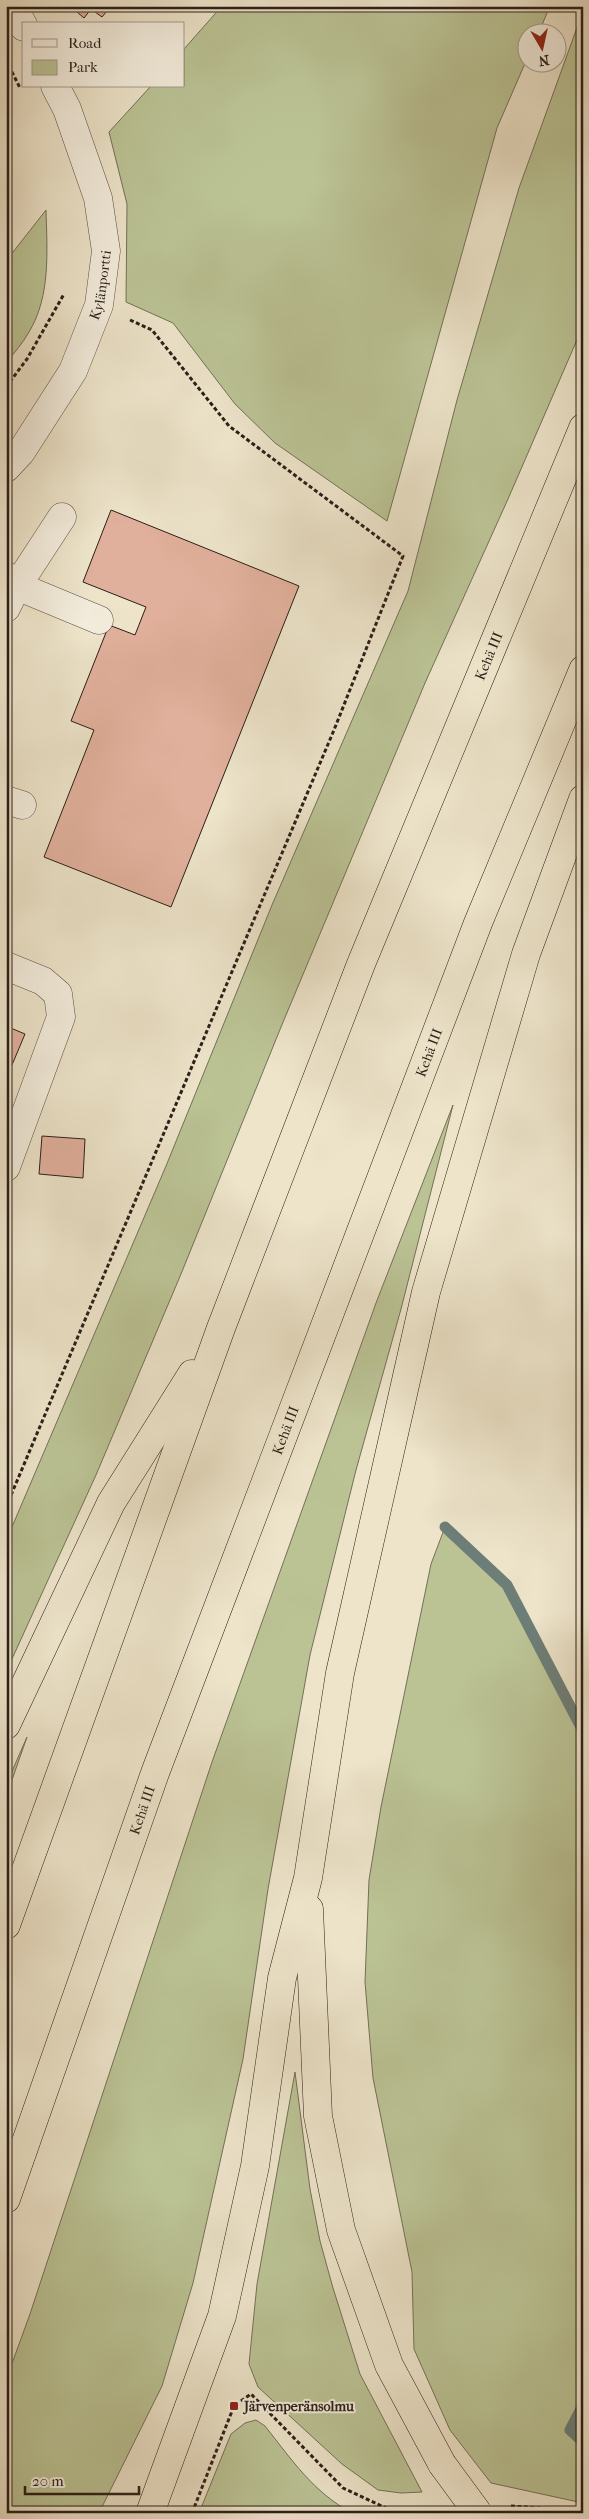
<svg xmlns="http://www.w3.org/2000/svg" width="589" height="2519" viewBox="0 0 589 2519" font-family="'IM FELL French Canon',serif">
	<rect width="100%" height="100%" fill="#ede4ca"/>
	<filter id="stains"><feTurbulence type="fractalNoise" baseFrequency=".004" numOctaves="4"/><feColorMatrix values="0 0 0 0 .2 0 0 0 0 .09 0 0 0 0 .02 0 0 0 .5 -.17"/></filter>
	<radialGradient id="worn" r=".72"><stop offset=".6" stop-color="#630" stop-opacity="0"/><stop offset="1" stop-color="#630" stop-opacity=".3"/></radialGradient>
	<path fill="#bbc395" stroke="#737057" d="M222 6H550L539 32H526V61L497 128 387 521 275 443 235 404 173 323 126 302 127 204 109 132 151 86H184V49Z
		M583 11V326L508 499 425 683 281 1027 181 1274 96 1475 6 1672V1541L166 1166 272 905 408 591 457 400 519 188Z
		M46 210C47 249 51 296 29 332 23 343 14 353 6 363V261Z
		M453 1105 401 1309 356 1470 310 1655 268 1889 243 2059 193 2283 162 2386 99 2513H6V2380L30 2314 212 1762 376 1303Z
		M445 1527 507 1585 583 1731V2503L491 2483 450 2430 414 2349 412 2272 373 2078 365 1982 369 1880 381 1807 431 1564Z
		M27 1737 6 1797V1785Z
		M295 2072 310 2189 320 2241 333 2288 360 2374 422 2492 401 2493 378 2490 342 2464 258 2387 249 2364 257 2284Z
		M256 2420 265 2426C292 2460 313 2492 352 2513H199L231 2434 245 2423Z"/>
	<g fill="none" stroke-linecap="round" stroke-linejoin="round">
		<path stroke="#6d7e78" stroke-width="11" d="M445 1527 507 1585 583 1731
			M583 2405 570 2430 583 2442"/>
	</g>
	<path fill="#e1b09c" stroke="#2b1e19" d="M70 6H111L102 17 91 9 84 18Z
		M111 510 299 586 171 907 44 857 94 730 71 721 109 625 135 635 146 607 83 582Z
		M6 1026 25 1034 12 1065 6 1063Z
		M42 1136 85 1139 83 1178 39 1174Z"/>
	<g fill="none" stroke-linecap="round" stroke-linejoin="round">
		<defs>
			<g id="minor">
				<path d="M13 6 24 27"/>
				<path id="s1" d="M6 468 21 452 73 371 99 305 106 251 98 198 67 109 55 86"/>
				<path d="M62 517 17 586 99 620"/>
				<path d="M6 576 17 586 6 608"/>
				<path d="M6 800 22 805"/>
				<path d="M6 966 43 981 58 994 61 1017 6 1167"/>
			</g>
			<g id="highway">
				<path d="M6 1725 111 1503 192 1374"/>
				<path d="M309 1909 318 2116 341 2230 389 2365 442 2464"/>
				<path id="s2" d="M6 1925 221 1328 361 964 583 428"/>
				<path id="s3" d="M6 2199 155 1773 478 923 583 670"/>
				<path d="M150 2513 222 2316 255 2166 282 1978 308 1878 340 1673 426 1292 526 954 583 799"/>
			</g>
		</defs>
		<use href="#minor" stroke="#5c5045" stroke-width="29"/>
		<use href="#highway" stroke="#2b1e19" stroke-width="29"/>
		<path stroke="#2b1e19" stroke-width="3" stroke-dasharray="4 2.5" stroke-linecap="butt" d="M6 60 20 88
			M6 387 27 359 64 294
			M6 1507 334 730 403 556 229 426 152 330 130 320
			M511 2506 556 2509 562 2513
			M192 2513 234 2406 251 2394 343 2488 388 2509 415 2513"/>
		<use href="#minor" stroke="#f3eddd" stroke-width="28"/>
		<use href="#highway" stroke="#ede4ca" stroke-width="28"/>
		<defs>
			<path id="highway-bridge" d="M442 2464 478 2513"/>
		</defs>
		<use href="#highway-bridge" stroke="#2b1e19" stroke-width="29" stroke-linecap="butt"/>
		<use href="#highway-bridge" stroke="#ede4ca" stroke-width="28"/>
	</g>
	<rect fill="#8f2418" stroke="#f3eddd" stroke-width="2" x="229" y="2401" width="10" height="10" rx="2.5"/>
	<g text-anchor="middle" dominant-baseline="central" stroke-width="4" stroke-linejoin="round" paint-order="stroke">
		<g font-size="14" fill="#2b1e19" stroke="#f3eddd">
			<text stroke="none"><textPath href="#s1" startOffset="209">Kylänportti</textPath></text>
			<text stroke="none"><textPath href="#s2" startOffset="1358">Kehä III</textPath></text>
			<text stroke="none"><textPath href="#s3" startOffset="1222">Kehä III</textPath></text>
			<text stroke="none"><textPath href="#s3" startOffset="818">Kehä III</textPath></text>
			<text stroke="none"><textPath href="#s3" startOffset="412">Kehä III</textPath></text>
		</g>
		<g font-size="14" font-weight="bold" fill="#2b1e19" stroke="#f3eddd" text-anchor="start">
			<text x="244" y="2406">Järvenperänsolmu</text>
		</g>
	</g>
	<rect width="589" height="2519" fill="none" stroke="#ede4ca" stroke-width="25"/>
	<rect x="8" y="8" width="574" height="2504" fill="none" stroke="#2b1e19" stroke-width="2.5"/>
	<rect x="12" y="12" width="564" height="2494" fill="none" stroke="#2b1e19"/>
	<rect x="22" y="22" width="162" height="65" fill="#f3eddd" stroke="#a39a8f"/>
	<rect x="32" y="39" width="25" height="8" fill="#f3eddd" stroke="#a39a8f"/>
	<text x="68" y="48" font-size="15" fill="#2b1e19">Road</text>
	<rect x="32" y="60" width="25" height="15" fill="#bbc395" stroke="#a39a8f"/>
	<text x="68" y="72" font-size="15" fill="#2b1e19">Park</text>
	<g transform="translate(542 48) rotate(171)"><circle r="24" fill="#f3eddd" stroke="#a39a8f"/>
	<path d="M0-4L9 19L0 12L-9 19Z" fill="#8f2418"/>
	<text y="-8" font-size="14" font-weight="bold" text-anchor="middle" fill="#2b1e19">N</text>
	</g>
	<path d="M25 2486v8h114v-8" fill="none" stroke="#2b1e19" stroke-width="2.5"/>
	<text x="32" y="2486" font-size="15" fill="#2b1e19" stroke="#f3eddd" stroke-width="4" paint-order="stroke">20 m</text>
	<rect width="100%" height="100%" filter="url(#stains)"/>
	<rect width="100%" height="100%" fill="url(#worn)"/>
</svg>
